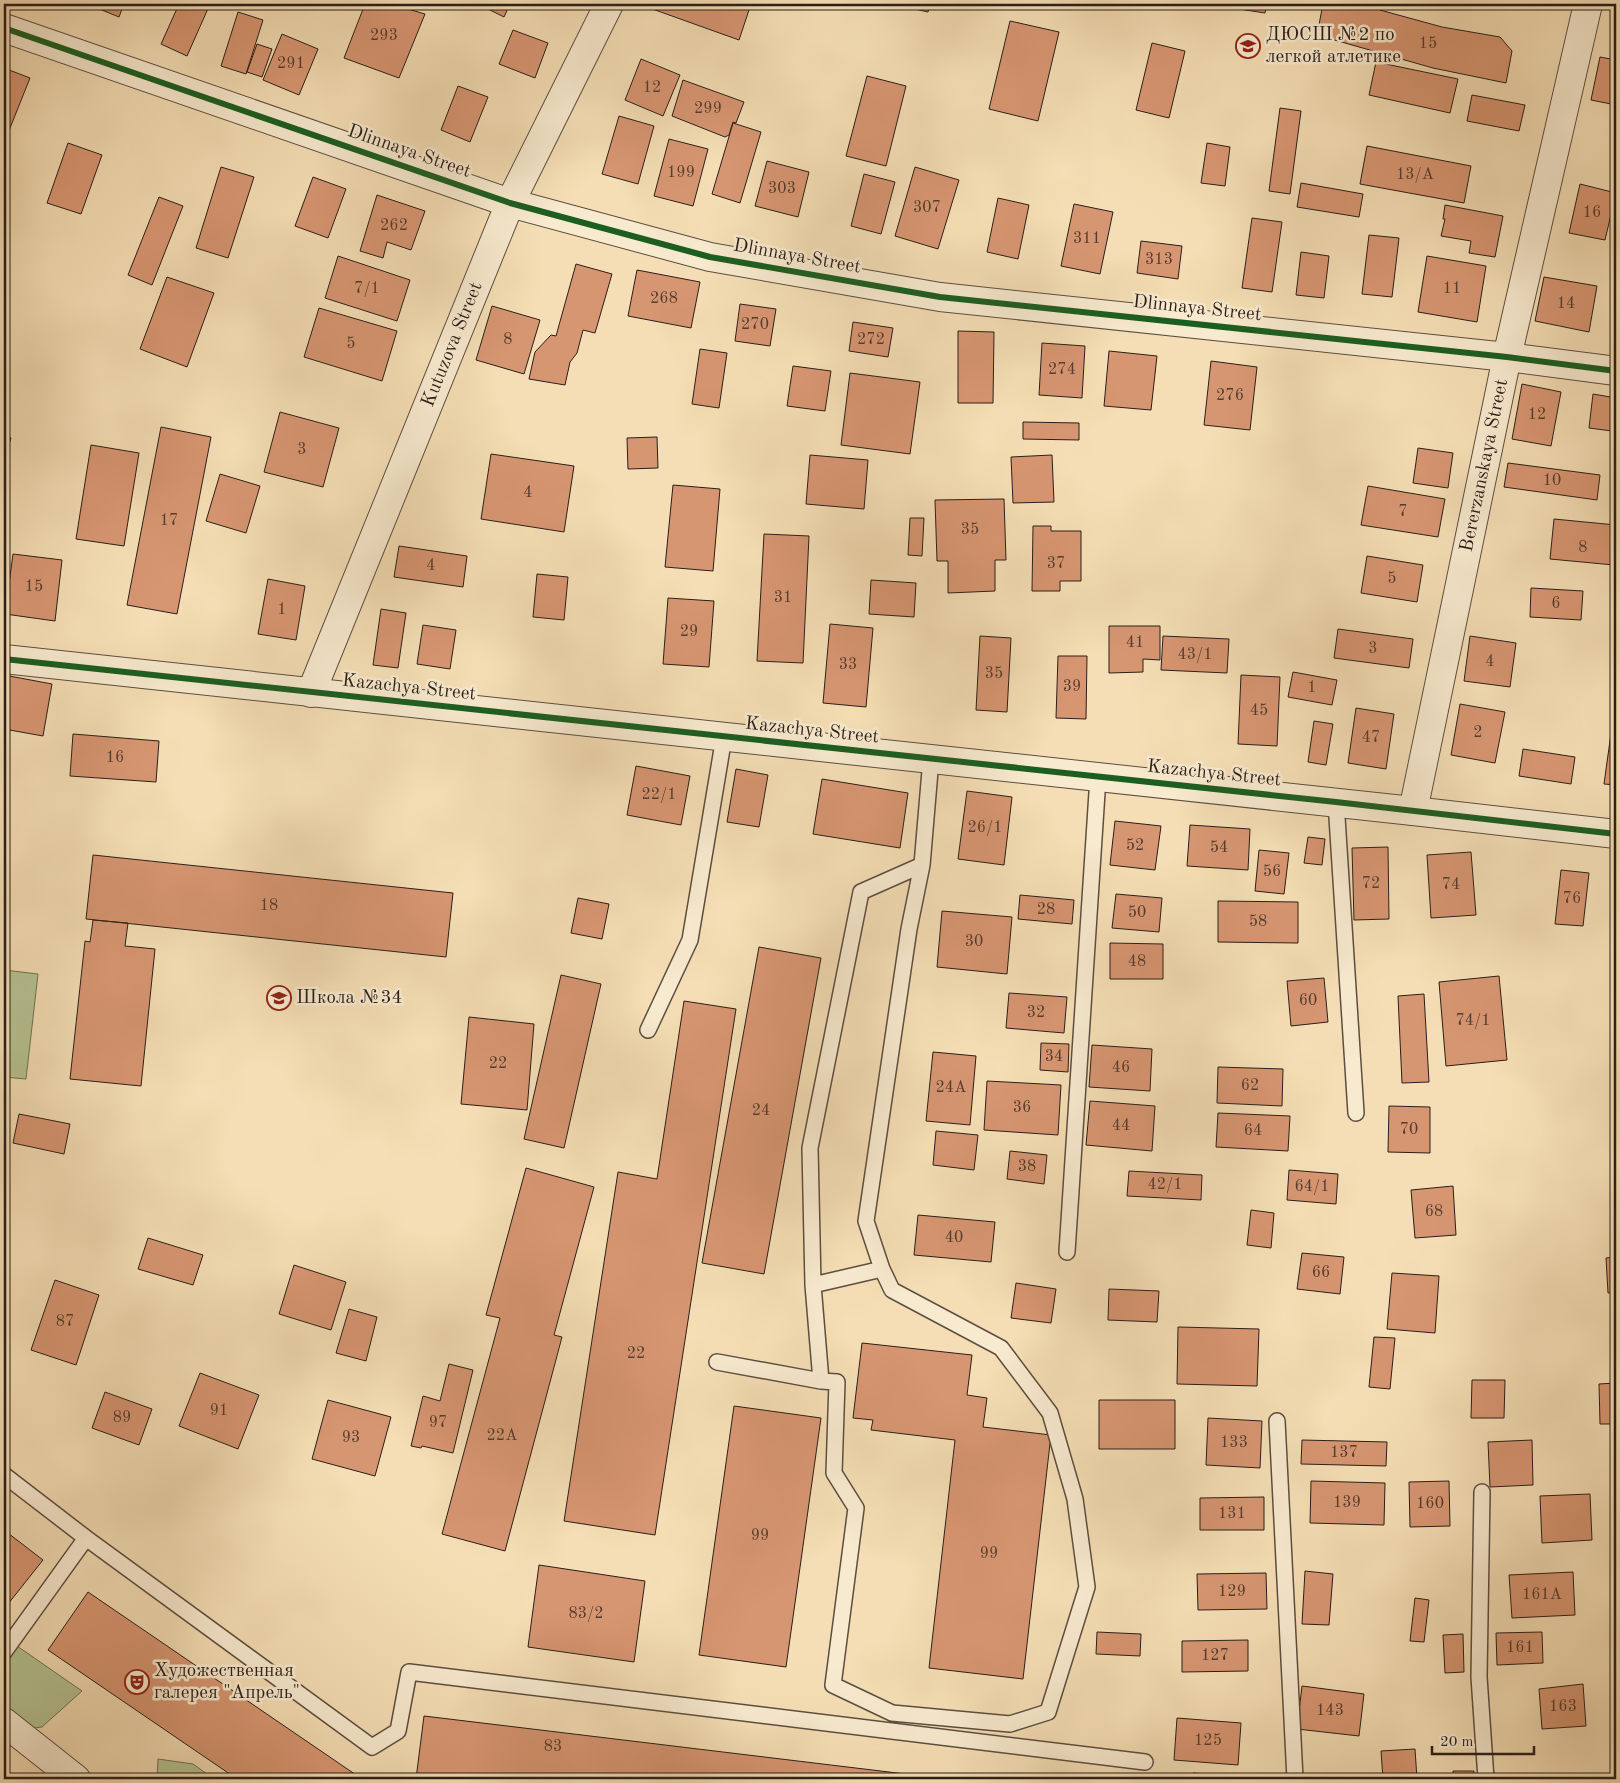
<svg xmlns="http://www.w3.org/2000/svg" width="1620" height="1783" viewBox="0 0 1620 1783" font-family="'Old Standard TT',serif">
	<rect width="100%" height="100%" fill="#f5deb5"/>
	<filter id="stains"><feTurbulence type="fractalNoise" baseFrequency=".004" numOctaves="4"/><feColorMatrix values="0 0 0 0 .2 0 0 0 0 .09 0 0 0 0 .02 0 0 0 .5 -.17"/></filter>
	<radialGradient id="worn" r=".72"><stop offset=".6" stop-color="#630" stop-opacity="0"/><stop offset="1" stop-color="#630" stop-opacity=".3"/></radialGradient>
	<path fill="#b6c292" stroke="#707056" d="M4 970 38 974 26 1079 4 1077Z
		M4 1637 82 1691 42 1727 4 1732Z
		M158 1759 193 1764 214 1779H157Z"/>
	<path fill="#d79672" stroke="#2a1e19" d="M87 4H124L119 17Z
		M179 4H210L187 56 161 44Z
		M365 4H391L425 14 399 78 344 58Z
		M478 4H510L504 17Z
		M645 4H751L739 40 644 6Z
		M893 4H930L928 12Z
		M1206 4H1267L1265 13Z
		M1323 4H1375L1380 10 1442 27 1500 37 1512 51 1506 83 1433 68 1317 35Z
		M238 12 263 20 246 74 221 66Z
		M1010 21 1059 32 1038 121 989 109Z
		M513 30 548 43 535 78 499 64Z
		M282 34 318 49 299 95 263 80Z
		M1152 43 1185 51 1169 118 1136 110Z
		M257 44 272 49 262 77 247 72Z
		M1600 57 1616 60V105L1591 100Z
		M641 59 680 75 663 116 625 100Z
		M1376 62 1458 79 1450 113 1369 95Z
		M4 68 30 78 4 143Z
		M867 76 906 86 886 166 846 156Z
		M683 80 744 102 736 123 733 122 729 135 725 137 672 116Z
		M458 86 488 97 470 142 441 130Z
		M1472 95 1525 105 1519 131 1467 121Z
		M1280 108 1301 111 1290 194 1269 191Z
		M619 116 654 126 638 184 602 174Z
		M733 123 761 132 740 203 712 194Z
		M669 139 708 149 693 206 654 196Z
		M68 143 102 155 81 214 47 203Z
		M1207 143 1230 147 1225 186 1201 183Z
		M1367 146 1471 166 1464 203 1360 184Z
		M767 161 809 172 798 217 755 206Z
		M221 167 254 177 228 258 196 248Z
		M915 167 959 180 938 249 895 236Z
		M864 174 895 182 881 234 851 226Z
		M313 177 346 189 328 238 295 226Z
		M1301 183 1363 194 1359 217 1297 207Z
		M1580 184 1616 193 1605 240 1569 233Z
		M377 195 425 211 411 250 387 242 383 258 360 251Z
		M159 197 183 206 152 285 128 275Z
		M998 198 1029 205 1018 259 987 252Z
		M1074 204 1113 212 1100 274 1061 266Z
		M1445 205 1503 216 1495 257 1469 253 1471 241 1441 236 1445 219H1443Z
		M1252 218 1282 222 1272 292 1242 288Z
		M1369 235 1399 238 1392 297 1362 294Z
		M1141 241 1182 246 1178 279 1137 273Z
		M1301 252 1329 256 1324 298 1296 295Z
		M338 256 410 280 397 321 325 298Z
		M1427 256 1486 266 1477 322 1418 312Z
		M576 264 612 274 595 333 583 330 577 353 570 362 565 385 529 379 535 352 551 335 556 336Z
		M637 270 700 282 691 328 628 316Z
		M167 277 214 293 187 367 140 349Z
		M1544 277 1597 286 1589 332 1535 321Z
		M740 304 776 309 770 346 735 341Z
		M492 306 540 320 524 374 476 360Z
		M319 308 397 331 382 381 304 357Z
		M853 322 893 328 888 357 849 351Z
		M958 331 994 332 993 403H958Z
		M1042 343 1085 346 1082 398 1039 395Z
		M700 349 727 353 719 408 692 404Z
		M1109 351 1157 356 1151 410 1104 406Z
		M1211 361 1257 367 1250 430 1204 425Z
		M793 366 831 371 825 411 787 406Z
		M850 373 920 382 910 454 841 445Z
		M1522 384 1561 392 1551 446 1512 439Z
		M1593 394 1616 398 1612 431 1589 428Z
		M280 412 339 428 323 487 264 472Z
		M1023 422 1079 423V440L1023 439Z
		M161 427 211 437 177 614 127 605Z
		M4 435 11 438 4 461Z
		M657 437 658 468 628 469 627 438Z
		M1615 444 1616 445V474H1614Z
		M91 445 139 453 124 546 76 539Z
		M1418 448 1453 453 1448 488 1413 483Z
		M491 454 574 466 564 532 481 519Z
		M810 455 868 460 864 509 806 504Z
		M1052 455 1054 502 1013 503 1011 457Z
		M1508 463 1600 475 1597 500 1504 487Z
		M220 474 260 486 246 533 206 521Z
		M673 485 720 489 713 571 665 567Z
		M1368 486 1445 499 1438 537 1361 525Z
		M1004 499 1006 560H995V591L948 593V561H937L935 500Z
		M910 518H924L922 556 908 555Z
		M1554 519 1616 525 1614 565 1550 559Z
		M1033 526H1051V531H1081V581H1060V591H1032Z
		M764 534 809 536 803 663 757 661Z
		M399 546 467 556 463 587 394 577Z
		M13 554 62 560 55 621 5 614Z
		M1367 556 1423 565 1417 602 1361 593Z
		M537 574 568 577 564 620 533 617Z
		M268 579 305 586 296 640 258 634Z
		M871 580 916 583 914 617 869 614Z
		M1531 588 1583 591 1581 620 1530 617Z
		M668 598 714 601 709 667 663 664Z
		M381 609 406 613 398 668 373 665Z
		M830 624 873 628 866 707 823 703Z
		M423 625 456 630 450 669 417 664Z
		M1109 626H1160V660L1143 659V672L1109 673Z
		M1338 629 1413 639 1409 668 1334 658Z
		M980 636 1011 638 1007 712 976 710Z
		M1163 636 1229 639 1227 673 1161 670Z
		M1470 636 1516 643 1510 687 1464 681Z
		M1058 656H1087L1086 719 1056 718Z
		M1293 672 1337 680 1332 705 1288 697Z
		M4 675 52 684 43 736 4 729Z
		M1241 675 1280 677 1277 746 1238 744Z
		M1460 704 1505 712 1495 763 1451 755Z
		M1356 708 1394 714 1386 769 1348 763Z
		M1613 719H1616V785L1604 784Z
		M1314 721 1333 724 1326 765 1308 762Z
		M73 734 159 741 156 782 70 776Z
		M1523 749 1575 757 1571 784 1519 776Z
		M636 766 690 776 681 825 627 815Z
		M736 769 768 775 759 827 727 822Z
		M822 779 908 793 900 848 813 834Z
		M967 791 1012 797 1004 865 958 859Z
		M1115 821 1161 826 1155 870 1110 865Z
		M1190 825 1250 829 1248 870 1187 866Z
		M1308 837 1325 839 1322 865 1304 863Z
		M1388 847 1389 919 1354 920 1352 848Z
		M1259 850 1289 853 1284 894 1255 891Z
		M1471 852 1476 915 1431 918 1427 855Z
		M93 855 453 893 446 957 86 919Z
		M1561 870 1589 873 1583 926 1555 924Z
		M1116 894 1162 898 1159 932 1112 928Z
		M1020 895 1074 900 1072 924 1018 919Z
		M578 898 609 904 602 939 571 933Z
		M1218 901 1298 902V943L1218 942Z
		M942 911 1012 917 1007 974 937 967Z
		M93 920 128 923 125 946 155 949 141 1086 70 1079 85 941 90 942Z
		M1110 943 1163 944V979H1110Z
		M759 947 821 958 764 1274 702 1263Z
		M561 975 601 984 564 1148 524 1139Z
		M1499 976 1507 1060 1446 1066 1439 982Z
		M1324 978 1328 1022 1291 1026 1287 981Z
		M1009 993 1067 997 1064 1033 1006 1028Z
		M1424 994 1429 1082 1402 1083 1398 996Z
		M684 1001 736 1009 655 1535 564 1521 618 1172 657 1179Z
		M469 1017 534 1024 527 1110 461 1104Z
		M1041 1043 1069 1044 1068 1072 1040 1070Z
		M1092 1045 1152 1049 1150 1091 1089 1087Z
		M933 1052 976 1056 970 1125 926 1121Z
		M1218 1067 1283 1069 1282 1106 1217 1103Z
		M987 1081 1061 1085 1058 1135 984 1130Z
		M1090 1101 1155 1106 1152 1151 1086 1145Z
		M1389 1106 1430 1107V1153L1388 1152Z
		M1218 1113 1290 1116 1288 1151 1216 1147Z
		M19 1114 70 1124 64 1154 13 1143Z
		M936 1131 978 1135 974 1170 933 1165Z
		M1010 1151 1047 1155 1044 1184 1007 1179Z
		M526 1168 594 1187 554 1335 562 1337 505 1551 442 1534 500 1318 486 1315Z
		M1289 1170 1338 1174 1336 1204 1287 1200Z
		M1129 1171 1202 1175 1201 1200 1127 1196Z
		M1453 1186 1456 1235 1415 1238 1411 1190Z
		M1251 1210 1274 1213 1271 1248 1247 1245Z
		M918 1215 995 1222 991 1262 914 1255Z
		M148 1238 203 1255 193 1285 138 1269Z
		M1302 1253 1344 1257 1340 1294 1297 1289Z
		M1616 1257V1292L1608 1293 1606 1258Z
		M294 1265 346 1282 331 1330 279 1314Z
		M1392 1273 1439 1276 1435 1333 1387 1329Z
		M55 1280 99 1295 76 1365 31 1350Z
		M1016 1283 1056 1289 1051 1323 1011 1318Z
		M1109 1289 1159 1291 1157 1322 1108 1320Z
		M349 1309 377 1317 366 1361 336 1353Z
		M1178 1327 1259 1329 1257 1386 1177 1384Z
		M1374 1337 1395 1338 1390 1389 1369 1387Z
		M862 1343 972 1355 967 1395 987 1398 983 1427 1051 1435 1023 1679 929 1668 955 1440 871 1430 873 1420 853 1418Z
		M449 1364 473 1370 453 1453 422 1446 421 1448 411 1446 423 1396 440 1401Z
		M200 1373 259 1395 238 1449 179 1426Z
		M1472 1380H1505L1504 1418H1471Z
		M1616 1383V1424H1600L1599 1384Z
		M105 1392 152 1409 139 1445 92 1428Z
		M328 1400 391 1417 375 1476 312 1459Z
		M1099 1400H1175V1449H1099Z
		M734 1406 821 1418 786 1667 699 1655Z
		M1208 1418 1262 1421 1260 1468 1206 1465Z
		M1302 1440 1387 1442 1386 1466 1301 1464Z
		M1532 1440 1533 1485 1490 1487 1488 1442Z
		M1311 1481 1385 1483 1384 1525 1310 1523Z
		M1449 1481 1450 1526 1410 1527 1409 1482Z
		M1590 1494 1592 1540 1542 1543 1540 1496Z
		M1264 1497V1530H1200V1498Z
		M4 1530 43 1560 4 1609Z
		M539 1565 645 1581 634 1662 528 1647Z
		M1305 1571 1333 1574 1329 1625 1302 1624Z
		M1573 1572 1575 1615 1512 1618 1509 1575Z
		M1266 1573 1267 1609 1198 1610 1197 1574Z
		M88 1592 362 1779H237L48 1650Z
		M1415 1598 1429 1600 1424 1642 1410 1641Z
		M1097 1632 1141 1634 1140 1656 1096 1654Z
		M1542 1632 1543 1663 1497 1665 1496 1633Z
		M1463 1634 1464 1672 1445 1673 1443 1635Z
		M1248 1640V1671L1182 1672V1641Z
		M1583 1684 1586 1726 1542 1729 1539 1689Z
		M1302 1686 1364 1694 1359 1736 1297 1729Z
		M424 1716 947 1779H416Z
		M1177 1718 1241 1723 1238 1765 1174 1760Z
		M1415 1749 1417 1779H1383L1381 1751Z
		M1453 1771H1474V1779H1453Z
		M1193 1773 1267 1778V1779H1193Z"/>
	<g fill="none" stroke-linecap="round" stroke-linejoin="round">
		<defs>
			<path id="service" d="M1336 802 1356 1113
				M648 1030 690 940 724 737
				M1067 1252 1098 777
				M813 1285 882 1269
				M717 1362 821 1381 813 1285 810 1148 861 892 922 865 931 759
				M821 1381 837 1382 834 1473 856 1508 833 1685 892 1713 1010 1724 1048 1712 1087 1587 1075 1499 1050 1413 1001 1348 892 1290 882 1269 866 1221 909 929 922 865
				M1277 1421 1295 1779
				M4 1475 86 1538
				M1482 1492 1479 1677 1486 1779
				M4 1652 86 1538 372 1747 398 1731 409 1672 1145 1762"/>
			<path id="minor" d="M1413 811 1616 834"/>
			<g id="tertiary">
				<path d="M4 28 510 203 710 257 940 297 1507 357 1616 371"/>
				<path id="s1" d="M4 659 1413 811 1507 357 1588 4"/>
				<path id="s2" d="M311 693 510 203 609 4"/>
				<path d="M4 1722 76 1779"/>
			</g>
		</defs>
		<use href="#service" stroke="#5d4e40" stroke-width="18"/>
		<use href="#minor" stroke="#5d4e40" stroke-width="30"/>
		<use href="#tertiary" stroke="#5d4e40" stroke-width="30"/>
		<use href="#service" stroke="#f8eacf" stroke-width="15"/>
		<use href="#minor" stroke="#f8eacf" stroke-width="28"/>
		<use href="#tertiary" stroke="#f8eacf" stroke-width="28"/>
		<defs>
			<path id="cycleway" d="M4 28 510 203 710 257 940 297 1507 357 1616 371
				M4 659 1336 802 1616 834"/>
		</defs>
		<use href="#cycleway" stroke="#f8eacf" stroke-width="9"/>
		<use href="#cycleway" stroke="#1b5e20" stroke-width="6"/>
	</g>
	<defs>
		<symbol id="school-ring" viewBox="-11 -11 22 22"><circle r="9.5" fill="#f8eacf" stroke="#8f2418" stroke-width="1.5"/><path d="M0-5L7-2L0 1L-7-2ZM-4 1L0 2.5L4 1V4Q0 6-4 4Z" fill="#8f2418"/></symbol>
		<symbol id="theatre-ring" viewBox="-11 -11 22 22"><circle r="9.5" fill="#f8eacf" stroke="#8f2418" stroke-width="1.5"/><path d="M-5-5.5Q0-4 5-5.5V0Q5 5 0 6Q-5 5-5 0ZM-3.3-2.5H-1v1.5H-3.3ZM1-2.5H3.3v1.5H1ZM-2.8 1Q0 5.5 2.8 1Z" fill="#8f2418"/></symbol>
	</defs>
	<g fill-rule="evenodd">
		<use href="#school-ring" x="1234" y="32" width="28" height="28"/>
		<use href="#school-ring" x="265" y="984" width="28" height="28"/>
		<use href="#theatre-ring" x="123" y="1668" width="28" height="28"/>
	</g>
	<g text-anchor="middle" dominant-baseline="central" stroke-width="5" stroke-linejoin="round" paint-order="stroke">
		<g font-size="16" fill="#553c2f">
			<text x="384" y="36">293</text>
			<text x="1428" y="44">15</text>
			<text x="291" y="64">291</text>
			<text x="652" y="88">12</text>
			<text x="708" y="109">299</text>
			<text x="681" y="173">199</text>
			<text x="1415" y="175">13/А</text>
			<text x="782" y="189">303</text>
			<text x="927" y="208">307</text>
			<text x="1592" y="213">16</text>
			<text x="394" y="226">262</text>
			<text x="1087" y="239">311</text>
			<text x="1159" y="260">313</text>
			<text x="367" y="289">7/1</text>
			<text x="1452" y="289">11</text>
			<text x="664" y="299">268</text>
			<text x="1566" y="304">14</text>
			<text x="755" y="325">270</text>
			<text x="508" y="340">8</text>
			<text x="871" y="340">272</text>
			<text x="351" y="344">5</text>
			<text x="1062" y="370">274</text>
			<text x="1230" y="396">276</text>
			<text x="1537" y="415">12</text>
			<text x="302" y="450">3</text>
			<text x="1552" y="481">10</text>
			<text x="528" y="493">4</text>
			<text x="1403" y="512">7</text>
			<text x="169" y="521">17</text>
			<text x="970" y="530">35</text>
			<text x="1583" y="548">8</text>
			<text x="1056" y="564">37</text>
			<text x="431" y="566">4</text>
			<text x="1392" y="579">5</text>
			<text x="34" y="587">15</text>
			<text x="783" y="598">31</text>
			<text x="1556" y="604">6</text>
			<text x="282" y="610">1</text>
			<text x="689" y="632">29</text>
			<text x="1135" y="643">41</text>
			<text x="1373" y="649">3</text>
			<text x="1195" y="655">43/1</text>
			<text x="1490" y="662">4</text>
			<text x="848" y="665">33</text>
			<text x="994" y="674">35</text>
			<text x="1072" y="687">39</text>
			<text x="1312" y="688">1</text>
			<text x="1259" y="711">45</text>
			<text x="1478" y="733">2</text>
			<text x="1371" y="738">47</text>
			<text x="115" y="758">16</text>
			<text x="659" y="795">22/1</text>
			<text x="985" y="828">26/1</text>
			<text x="1135" y="846">52</text>
			<text x="1219" y="848">54</text>
			<text x="1272" y="872">56</text>
			<text x="1371" y="884">72</text>
			<text x="1451" y="885">74</text>
			<text x="1572" y="899">76</text>
			<text x="269" y="906">18</text>
			<text x="1046" y="910">28</text>
			<text x="1137" y="913">50</text>
			<text x="1258" y="922">58</text>
			<text x="974" y="942">30</text>
			<text x="1137" y="962">48</text>
			<text x="1308" y="1001">60</text>
			<text x="1036" y="1013">32</text>
			<text x="1473" y="1021">74/1</text>
			<text x="1054" y="1057">34</text>
			<text x="498" y="1064">22</text>
			<text x="1121" y="1068">46</text>
			<text x="1250" y="1086">62</text>
			<text x="951" y="1088">24А</text>
			<text x="1022" y="1108">36</text>
			<text x="761" y="1111">24</text>
			<text x="1121" y="1126">44</text>
			<text x="1409" y="1130">70</text>
			<text x="1253" y="1131">64</text>
			<text x="1027" y="1167">38</text>
			<text x="1165" y="1185">42/1</text>
			<text x="1312" y="1187">64/1</text>
			<text x="1434" y="1212">68</text>
			<text x="954" y="1238">40</text>
			<text x="1321" y="1273">66</text>
			<text x="65" y="1322">87</text>
			<text x="636" y="1354">22</text>
			<text x="219" y="1411">91</text>
			<text x="122" y="1418">89</text>
			<text x="438" y="1423">97</text>
			<text x="502" y="1436">22А</text>
			<text x="351" y="1438">93</text>
			<text x="1234" y="1443">133</text>
			<text x="1344" y="1453">137</text>
			<text x="1347" y="1503">139</text>
			<text x="1430" y="1504">160</text>
			<text x="1232" y="1514">131</text>
			<text x="760" y="1536">99</text>
			<text x="989" y="1554">99</text>
			<text x="1232" y="1592">129</text>
			<text x="1542" y="1595">161А</text>
			<text x="586" y="1614">83/2</text>
			<text x="1520" y="1648">161</text>
			<text x="1215" y="1656">127</text>
			<text x="1563" y="1707">163</text>
			<text x="1330" y="1711">143</text>
			<text x="1208" y="1741">125</text>
			<text x="553" y="1747">83</text>
		</g>
		<g font-size="19" fill="#2a1e19" stroke="#f8eacf" text-anchor="start">
			<text x="1266" y="35">ДЮСШ №2 по<tspan x="1266" dy="22">легкой атлетике</tspan></text>
			<text x="296" y="998">Школа №34</text>
			<text x="154" y="1671">Художественная<tspan x="154" dy="22">галерея "Апрель"</tspan></text>
		</g>
		<g font-size="19" fill="#2a1e19" stroke="#f8eacf">
			<text transform="translate(409 152) rotate(19)">Dlinnaya Street</text>
			<text transform="translate(797 257) rotate(10)">Dlinnaya Street</text>
			<text transform="translate(1197 309) rotate(6)">Dlinnaya Street</text>
			<text stroke="none"><textPath href="#s2" startOffset="376">Kutuzova Street</textPath></text>
			<text stroke="none"><textPath href="#s1" startOffset="1770">Bererzanskaya Street</textPath></text>
			<text transform="translate(409 688) rotate(6)">Kazachya Street</text>
			<text transform="translate(812 731) rotate(6)">Kazachya Street</text>
			<text transform="translate(1214 774) rotate(6)">Kazachya Street</text>
		</g>
	</g>
	<rect width="1620" height="1783" fill="none" stroke="#f5deb5" stroke-width="20"/>
	<rect x="5" y="5" width="1610" height="1773" fill="none" stroke="#2a1e19" stroke-width="2.5"/>
	<rect x="10" y="10" width="1600" height="1763" fill="none" stroke="#2a1e19"/>
	<path d="M1432 1746v8h102v-8" fill="none" stroke="#2a1e19" stroke-width="2.5"/>
	<text x="1440" y="1746" font-size="15" fill="#2a1e19" stroke="#f8eacf" stroke-width="4" paint-order="stroke">20 m</text>
	<rect width="100%" height="100%" filter="url(#stains)"/>
	<rect width="100%" height="100%" fill="url(#worn)"/>
</svg>
